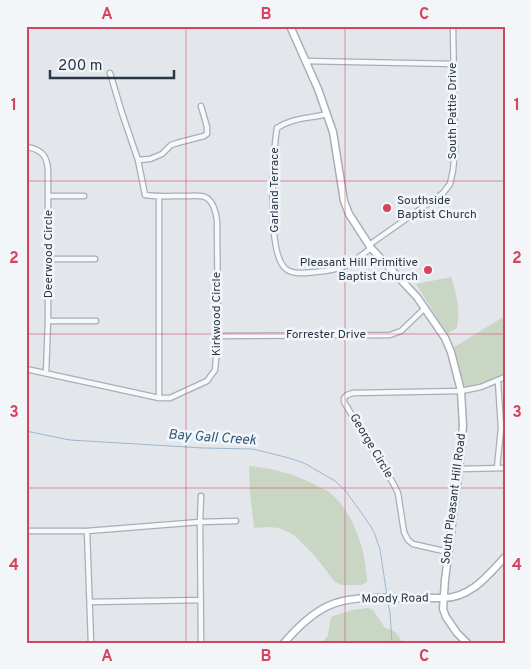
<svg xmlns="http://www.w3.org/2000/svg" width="531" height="669" viewBox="0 0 531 669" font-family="Overpass,sans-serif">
	<rect width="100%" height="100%" fill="#e3e7ec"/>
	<path fill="#c9d6c4" d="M451 277C457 297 460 307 457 328L447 334 416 284Z
		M505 316V376L481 386 462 390 451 349Z
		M249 466C275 468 298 475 321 488 325 490 329 491 331 494 345 505 354 523 359 539 364 551 365 564 367 577V582L362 585H342L335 582 314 555 294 535 279 528 268 527 254 528 250 493Z
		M368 608 373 610 385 628C396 631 397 633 403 643H322L328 635 331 617 352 610Z"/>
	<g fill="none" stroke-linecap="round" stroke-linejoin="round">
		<path stroke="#9db6ce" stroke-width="1" d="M26 431 70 440 203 448 253 449 289 458 304 463 335 481 345 490 370 525 374 532 380 549 387 596
			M387 600 390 612 392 643"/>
		<defs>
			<path id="street" d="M305 61 454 64
				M327 114C308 119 294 117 277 128 273 153 266 254 286 269 294 275 306 273 316 272 343 270 351 264 371 248
				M26 147C41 149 47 155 48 170V321L46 373
				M138 160 150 159 162 154 171 145 177 143 204 136 207 134V127L201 106
				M48 196H84
				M159 196V398
				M369 245 443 193 450 184 453 170 455 150 453 26
				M49 259H95
				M48 321H96
				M218 336 390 335 401 331 425 308
				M26 369 159 398H170L207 381 215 370 218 336 217 221C216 213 214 201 205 197 199 195 191 196 185 196 172 196 158 197 145 195L138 160 122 113 110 73
				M497 468 501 428 498 381
				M459 469 505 468
				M201 496 200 522 201 643
				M26 531H87L200 522 236 521
				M87 531 91 643
				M448 552 413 544 408 540 404 532 398 493 393 483 344 402V398L347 395 353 393 461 391 481 387 505 377
				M90 602 201 600"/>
			<path id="secondary" d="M290 26 318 89 333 132 344 201 349 214 371 248 417 297 445 338 451 352 461 391 463 426 459 469 445 580 443 609 446 617 457 633 467 643
				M284 643C296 629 311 614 328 606 349 596 375 598 397 598 412 598 428 598 443 598 471 598 488 575 505 557"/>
		</defs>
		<use href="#street" stroke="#a8aeb7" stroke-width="7"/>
		<use href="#secondary" stroke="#a8aeb7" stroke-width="9"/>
		<use href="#street" stroke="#f7f8fa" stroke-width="4.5"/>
		<use href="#secondary" stroke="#fff" stroke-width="6"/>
	</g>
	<path fill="none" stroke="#d6435f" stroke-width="1" stroke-opacity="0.55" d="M186 26V643M345 26V643M26 181H505M26 334H505M26 488H505"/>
	<g fill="#d6435f" stroke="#f3f6f9" stroke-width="2">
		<circle cx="387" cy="208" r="5"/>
		<circle cx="428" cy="270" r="5"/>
	</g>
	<g text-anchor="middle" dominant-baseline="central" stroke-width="5" stroke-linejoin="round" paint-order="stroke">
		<g font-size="12" fill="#2a3546" stroke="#f3f6f9">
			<text transform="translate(453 111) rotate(-90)">South Pattie Drive</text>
			<text transform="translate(275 190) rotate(-90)">Garland Terrace</text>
			<text transform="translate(49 254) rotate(-90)">Deerwood Circle</text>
			<text transform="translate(217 314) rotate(-90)">Kirkwood Circle</text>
			<text x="326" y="335">Forrester Drive</text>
			<text transform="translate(371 446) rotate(59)">George Circle</text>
			<text transform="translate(454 499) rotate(-83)">South Pleasant Hill Road</text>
			<text transform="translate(395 599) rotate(-1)">Moody Road</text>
		</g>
		<g font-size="12" fill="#2a3546" stroke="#f3f6f9" text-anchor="start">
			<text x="397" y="201">Southside<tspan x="397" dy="14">Baptist Church</tspan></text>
			<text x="418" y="263" text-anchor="end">Pleasant Hill Primitive<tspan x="418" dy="14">Baptist Church</tspan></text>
		</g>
		<g font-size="14" font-style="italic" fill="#31567c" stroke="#f3f6f9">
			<text transform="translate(212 438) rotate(4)">Bay Gall Creek</text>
		</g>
	</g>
	<rect width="531" height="669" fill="none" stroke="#f3f6f9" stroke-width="55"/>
	<path d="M50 70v8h124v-8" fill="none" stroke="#2a3546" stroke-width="2.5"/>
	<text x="58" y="70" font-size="15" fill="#2a3546" stroke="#f3f6f9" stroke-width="4" paint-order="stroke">200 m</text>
	<rect x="28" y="28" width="476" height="614" fill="none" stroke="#d6435f" stroke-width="2"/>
	<g font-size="16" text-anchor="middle" font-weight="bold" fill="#d6435f">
		<text x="107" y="19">A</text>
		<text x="266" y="19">B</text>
		<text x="424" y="19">C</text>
		<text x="14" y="110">1</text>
		<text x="517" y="110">1</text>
		<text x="14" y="263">2</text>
		<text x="517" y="263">2</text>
		<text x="14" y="417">3</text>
		<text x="517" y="417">3</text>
		<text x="14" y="570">4</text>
		<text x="517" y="570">4</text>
		<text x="107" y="661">A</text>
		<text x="266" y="661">B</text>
		<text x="424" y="661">C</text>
	</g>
</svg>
